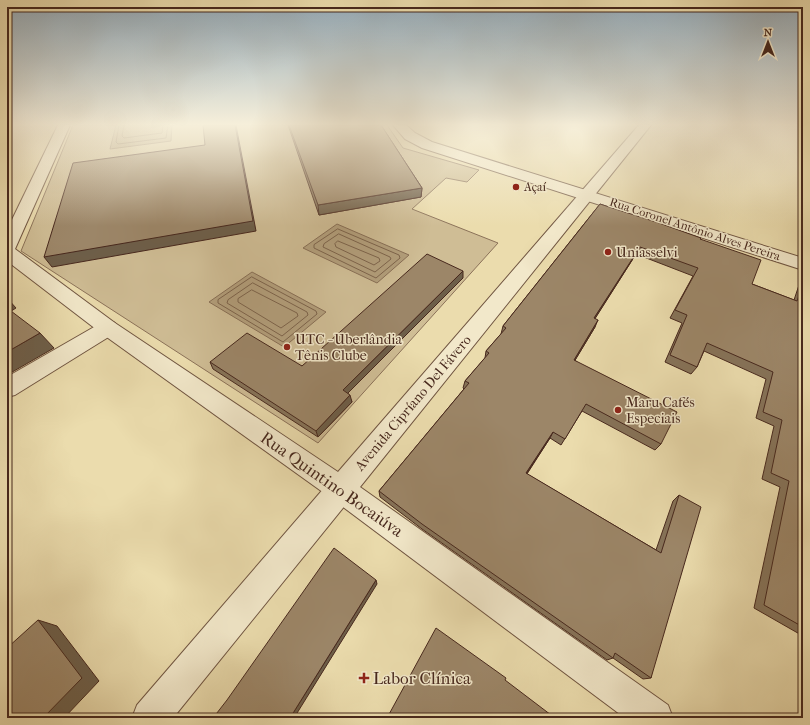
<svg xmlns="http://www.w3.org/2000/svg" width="810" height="725" viewBox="0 0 810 725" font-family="'IM FELL French Canon',serif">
	<rect width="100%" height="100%" fill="#ebdcad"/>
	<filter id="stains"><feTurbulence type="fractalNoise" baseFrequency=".005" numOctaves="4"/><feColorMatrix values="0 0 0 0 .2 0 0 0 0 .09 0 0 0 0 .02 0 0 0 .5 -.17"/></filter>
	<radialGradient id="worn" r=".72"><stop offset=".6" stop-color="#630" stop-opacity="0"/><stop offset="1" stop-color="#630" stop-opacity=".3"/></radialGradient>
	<path fill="#cfbd95" stroke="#8b7259" d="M73 125H387L403 148 479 170 467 182 446 178 412 209 498 243 318 443 21 251Z"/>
	<path fill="#b39f7c" stroke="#886f56" d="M116 125H172L171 141 110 149Z
		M337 224 409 255 377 283 303 248Z
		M252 272 326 312 284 347 209 302Z"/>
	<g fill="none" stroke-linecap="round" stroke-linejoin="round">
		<path stroke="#7d644c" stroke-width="1" d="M119 125 116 142 118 144 166 138 168 125
			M124 125 122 136 124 138 162 133 163 125
			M338 229 399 255 400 258 376 278 314 248V245Z
			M339 234 390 257 391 259 375 272 323 247 324 244Z
			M338 241 379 258 380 261 374 265 336 247 335 244Z
			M252 277 316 311 317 314 283 342 218 303V300Z
			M253 283 307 312 308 315 282 336 227 303 228 300Z
			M252 290 297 313 298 316 281 328 238 302V299Z"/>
		<defs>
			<path id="minor" d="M393 125H406L415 133 432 142 803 258V270L422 148 405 139Z
				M108 320 115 323 118 328 115 333 15 395 7 397V377L101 323Z
				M341 476 351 480 355 489 351 498 173 718H132L137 705 331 480Z"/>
			<path id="tertiary" d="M58 125H70L15 249 115 323 338 472 639 125H651L360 487 668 705 673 718H625L331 498 101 333 7 261V230Z"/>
		</defs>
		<use href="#minor" stroke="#705541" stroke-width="2"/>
		<use href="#tertiary" stroke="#705541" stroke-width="2"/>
		<use href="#minor" fill="#f2e8ca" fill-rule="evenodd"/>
		<use href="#tertiary" fill="#f2e8ca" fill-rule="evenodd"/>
	</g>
	<path fill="#867359" stroke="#47281d" d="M288 125H381L422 188 421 197 319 215Z
		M600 204 700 239 752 284 794 300 800 282 803 279V636L754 608 780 487 762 479 774 426 756 418 766 379 704 351 697 367 691 374 665 362 682 323 670 318 693 276 636 254 595 318V327L575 360 661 444 655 450 582 411 561 445 550 438 527 474 656 550 673 501 679 495 651 678 643 679 613 658 607 660 422 529 380 497 379 491 464 389 463 388 465 381 485 358 486 351 501 334 503 326Z
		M463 278 348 393 352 402 318 437 213 369 210 362 302 366Z"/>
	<path fill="#6d5e49" stroke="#47281d" d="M235 125H236L256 231 52 267 44 257Z
		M422 188 421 197 319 215 318 205Z
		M640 247 636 254 591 325 594 318Z
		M463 271V278L344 397 343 390Z
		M7 298 16 308 8 313 7 312Z
		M598 320 595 327 571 367 574 360Z
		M40 333 54 348 7 375V352Z
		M350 395 352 402 318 437 316 431Z
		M553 432 550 438 523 479 526 473Z
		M376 580 377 584 294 718H290Z
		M38 620 57 626 99 681 64 718H43Z"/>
	<path fill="#9c8668" stroke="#47281d" d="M203 125H235L253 221 44 257 73 163 205 145Z
		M289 125H381L422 188 318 205Z
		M600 204 659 223 701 238 700 239 761 260 752 284 797 301 803 285V627L764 605 789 481 771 473 782 420 763 412 773 372 707 343 697 367 670 355 687 315 675 310 698 268 640 247 594 318 598 320 574 360 677 412 661 444 586 404 565 439 553 432 526 473 661 553 679 495 701 507 651 678 615 653 613 658 422 524 379 491 469 383 465 381 489 353 486 351 506 328 503 326Z
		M427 254 463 271 343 390 350 395 316 431 210 362 247 333 302 366Z
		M7 308 40 333 7 352Z
		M334 548 376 580 290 718H213L227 700Z
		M38 620 82 678 43 718H15L7 706V648Z
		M436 628 506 678 505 680 555 718H387Z"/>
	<linearGradient id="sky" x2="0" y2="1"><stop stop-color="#93acbd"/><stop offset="0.55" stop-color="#f6efda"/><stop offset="1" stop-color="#f6efda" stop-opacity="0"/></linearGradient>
	<rect width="810" height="226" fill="url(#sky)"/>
	<g fill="#8f2418" stroke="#f2e8ca" stroke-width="1.5">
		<circle cx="516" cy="187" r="4"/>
		<circle cx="608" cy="252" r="4"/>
		<circle cx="287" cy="347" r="4"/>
		<circle cx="618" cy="410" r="4"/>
		<path d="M362 672h4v4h4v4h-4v4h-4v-4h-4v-4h4z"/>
	</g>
	<g text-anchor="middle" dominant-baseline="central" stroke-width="3" stroke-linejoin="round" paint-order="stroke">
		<g font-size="12" fill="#47281d" stroke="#f2e8ca" text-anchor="start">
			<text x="524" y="187">Açaí</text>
		</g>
		<g font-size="12" fill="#47281d" stroke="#f2e8ca">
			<text transform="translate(695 229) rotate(18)">Rua Coronel Antônio Alves Pereira</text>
		</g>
		<g font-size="14" fill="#47281d" stroke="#f2e8ca" text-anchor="start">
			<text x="616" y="252">Uniasselvi</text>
			<text x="295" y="339">UTC - Uberlândia<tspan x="295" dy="16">Tênis Clube</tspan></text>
			<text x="626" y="402">Maru Cafés<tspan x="626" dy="16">Especiais</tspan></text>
		</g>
		<g font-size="14" fill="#47281d" stroke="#f2e8ca">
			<text transform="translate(413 403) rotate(-50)">Avenida Cipríano Del Fávero</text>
		</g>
		<g font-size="17" fill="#47281d" stroke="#f2e8ca">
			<text transform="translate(332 484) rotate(35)">Rua Quintino Bocaiúva</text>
		</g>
		<g font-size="17" fill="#47281d" stroke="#f2e8ca" text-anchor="start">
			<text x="373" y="678">Labor Clínica</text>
		</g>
	</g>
	<rect width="810" height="725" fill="none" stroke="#ebdcad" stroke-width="24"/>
	<rect x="8" y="8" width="794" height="709" fill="none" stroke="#47281d" stroke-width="2"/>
	<rect x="12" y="12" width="786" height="701" fill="none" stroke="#47281d"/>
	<g transform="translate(768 42)" stroke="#f2e8ca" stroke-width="3" paint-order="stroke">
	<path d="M0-3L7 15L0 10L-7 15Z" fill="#47281d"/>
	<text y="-6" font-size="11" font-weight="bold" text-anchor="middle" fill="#47281d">N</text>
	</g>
	<rect width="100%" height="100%" filter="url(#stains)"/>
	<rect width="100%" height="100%" fill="url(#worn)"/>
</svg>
